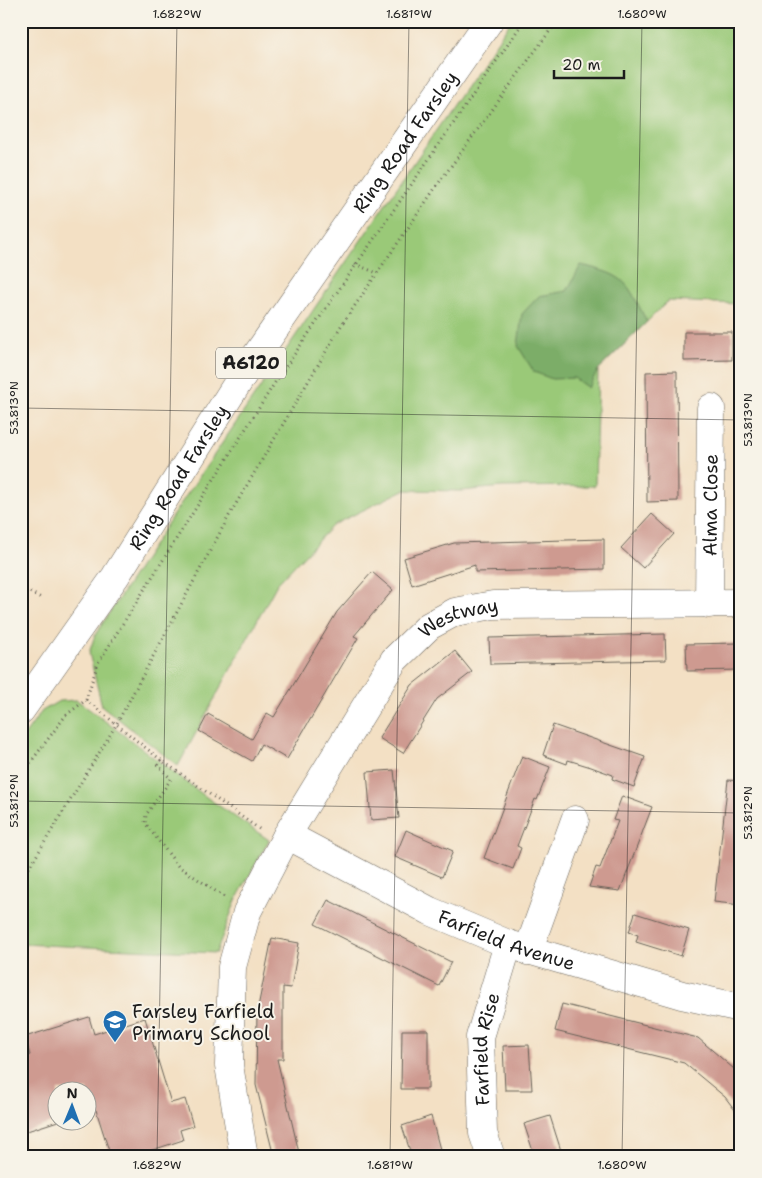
<svg xmlns="http://www.w3.org/2000/svg" width="762" height="1178" viewBox="0 0 762 1178" font-family="'Shantell Sans',sans-serif">
	<rect width="100%" height="100%" fill="#f7f3e8"/>
	<filter id="ink" filterUnits="userSpaceOnUse"><feTurbulence type="fractalNoise" baseFrequency=".02" numOctaves="2"/><feDisplacementMap in="SourceGraphic" scale="10" xChannelSelector="R" yChannelSelector="G"/><feConvolveMatrix kernelMatrix="1 2 1 2 8 2 1 2 1" color-interpolation-filters="sRGB"/></filter>
	<filter id="wash" filterUnits="userSpaceOnUse"><feTurbulence type="fractalNoise" baseFrequency=".0096" numOctaves="4" result="noise"/><feDisplacementMap in="SourceGraphic" scale="20" xChannelSelector="R" yChannelSelector="G"/><feGaussianBlur stdDeviation="1.12" result="paint"/><feColorMatrix in="noise" values="0 0 0 0 0 0 0 0 0 0 0 0 0 0 0 0 0 1.4 0 .05"/><feComposite in="paint" operator="in"/></filter>
	<g filter="url(#wash)">
		<rect width="100%" height="100%" fill="#f3e0c4"/>
		<path fill="#9ac978" stroke="#5b724a" d="M511 21H741V304L668 301 598 370 595 486 502 487 461 491 404 490 333 525 277 584 178 766 102 706 89 653 95 635 175 512Z
			M77 700 209 799 269 840 236 900 216 953 21 944V740L42 711 59 701Z"/>
		<path fill="#7bad68" stroke="#4c6442" d="M581 265C628 276 626 281 647 322L598 370 588 388 574 378 552 379 534 372 518 346 522 314 539 296 567 291Z"/>
		<g id="blocks">
			<path fill="#ce9a90" d="M684 332H732V360L684 361Z
				M677 371 678 501 647 502 646 372Z
				M652 514 674 534 643 568 621 548Z
				M604 539V569L475 572V565L412 585 404 558 454 543Z
				M372 572 393 590 354 636 358 638 287 759 261 744 252 761 199 731 208 714 252 739 267 713 274 717 337 612Z
				M665 634 666 660 490 664 489 638Z
				M739 643 740 670 687 671 686 644Z
				M455 651 472 672 437 699 403 753 379 738 412 685Z
				M553 725 645 757 634 787 612 779 613 775 591 767 568 760 567 764 543 755Z
				M522 756 550 767 537 800 535 799 517 846 521 848 513 869 484 858Z
				M394 770 399 818 371 820 367 772Z
				M728 780 741 781V905L714 902Z
				M622 796 652 807 620 891 589 887 596 867 600 868 618 821 613 820Z
				M406 830 453 851 442 877 395 857Z
				M328 900 451 962 439 986 315 924Z
				M635 913 689 930 681 956 636 942 638 935 629 932Z
				M272 938 299 943 291 988 283 987V1059H277L300 1157H274L256 1085 257 1012Z
				M562 1004 698 1038 741 1075V1118L725 1097 684 1063 555 1031Z
				M89 1017 94 1034 145 1018 171 1103 185 1099 193 1126 180 1130 183 1140 131 1157H111L96 1110 88 1112V1090H58V1120H61L21 1133V1058L30 1055 25 1037Z
				M402 1030H428V1089H401Z
				M529 1045 532 1090H505L503 1046Z
				M431 1116 442 1157H412L402 1126Z
				M550 1116 563 1157H535L524 1124Z"/>
		</g>
	</g>
	<g filter="url(#ink)">
		<use href="#blocks" fill-opacity="0" stroke="#676157" stroke-width="1"/>
		<g fill="none" stroke-linecap="round" stroke-linejoin="round">
			<defs>
				<g id="street">
					<path id="s1" d="M709 604 711 408"/>
					<path id="s2" d="M287 835 430 911 508 944 682 995 741 1008"/>
					<path d="M528 951 575 820"/>
					<path id="s3" d="M244 1157 229 1065 232 967 247 912 287 835 394 660 429 626 455 612 493 605 741 603"/>
					<path id="s4" d="M491 1157 483 1133 480 1037 508 944"/>
				</g>
				<g id="highway">
					<path id="s5" d="M21 710 115 577 244 373 489 21"/>
				</g>
			</defs>
			<use href="#street" stroke="#676157" stroke-width="29"/>
			<use href="#highway" stroke="#676157" stroke-width="29"/>
			<path stroke="#676157" stroke-width="3" stroke-dasharray="1 4" stroke-linecap="butt" d="M355 264 377 273
				M21 588 41 598
				M86 700 161 760 262 831
				M161 760 158 765 171 779 146 815 145 823 178 866 226 898
				M21 775 66 715 86 700 98 663 276 381 524 21
				M21 881 116 725 230 514 341 326 438 184 557 21"/>
			<use href="#street" stroke="#fff" stroke-width="28"/>
			<use href="#highway" stroke="#fff" stroke-width="28"/>
		</g>
	</g>
	<path fill="none" stroke="#1c1c1c" stroke-width="1" stroke-opacity="0.45" d="M394 21 741 27M21 408 741 420M21 801 741 813M157 1157 177 21M390 1157 409 21M622 1157 642 21"/>
	<defs>
		<symbol id="school-pin" viewBox="-11 -11 22 30"><path d="M0 17L-7.5 6A9.5 9.5 0 1 1 7.5 6Z" fill="#1f6fb2" stroke="#f7f3e8"/><path d="M0-5L7-2L0 1L-7-2ZM-4 1L0 2.5L4 1V4Q0 6-4 4Z" fill="#fff"/></symbol>
	</defs>
	<g fill-rule="evenodd">
		<use href="#school-pin" x="101" y="1008" width="28" height="38"/>
	</g>
	<g text-anchor="middle" dominant-baseline="central" stroke-width="4" stroke-linejoin="round" paint-order="stroke">
		<rect fill="#f7f3e8" stroke="#5e5c59" stroke-width="1" x="216" y="347.5" width="70" height="31" rx="4"/>
		<g font-size="18" font-weight="bold" fill="#1c1c1c">
			<text x="251" y="363">A6120</text>
		</g>
		<g font-size="19" fill="#1c1c1c" stroke="#f7f3e8">
			<text stroke="none"><textPath href="#s5" startOffset="686">Ring Road Farsley</textPath></text>
			<text stroke="none"><textPath href="#s5" startOffset="281">Ring Road Farsley</textPath></text>
			<text stroke="none"><textPath href="#s1" startOffset="99">Alma Close</textPath></text>
			<text stroke="none"><textPath href="#s3" startOffset="620">Westway</textPath></text>
			<text stroke="none"><textPath href="#s2" startOffset="244">Farfield Avenue</textPath></text>
			<text stroke="none"><textPath href="#s4" startOffset="110">Farfield Rise</textPath></text>
		</g>
		<g font-size="19" fill="#1c1c1c" stroke="#f7f3e8" text-anchor="start">
			<text x="132" y="1011">Farsley Farfield<tspan x="132" dy="22">Primary School</tspan></text>
		</g>
	</g>
	<rect width="762" height="1178" fill="none" stroke="#f7f3e8" stroke-width="55"/>
	<g transform="translate(72 1106) rotate(1)"><circle r="24" fill="#f7f3e8" stroke="#9f9d96"/>
	<path d="M0-4L9 19L0 12L-9 19Z" fill="#1f6fb2"/>
	<text y="-8" font-size="14" font-weight="bold" text-anchor="middle" fill="#1c1c1c">N</text>
	</g>
	<path d="M554 70v8h70v-8" fill="none" stroke="#1c1c1c" stroke-width="2.5"/>
	<text x="562" y="70" font-size="15" fill="#1c1c1c" stroke="#f7f3e8" stroke-width="4" paint-order="stroke">20 m</text>
	<rect x="28" y="28" width="706" height="1122" fill="none" stroke="#1c1c1c" stroke-width="2"/>
	<g font-size="12" text-anchor="middle" fill="#1c1c1c">
		<text x="177" y="18">1.682°W</text>
		<text x="409" y="18">1.681°W</text>
		<text x="642" y="18">1.680°W</text>
		<text transform="translate(14 408) rotate(-90)" y="4">53.813°N</text>
		<text transform="translate(748 420) rotate(-90)" y="4">53.813°N</text>
		<text transform="translate(14 801) rotate(-90)" y="4">53.812°N</text>
		<text transform="translate(748 813) rotate(-90)" y="4">53.812°N</text>
		<text x="157" y="1169">1.682°W</text>
		<text x="390" y="1169">1.681°W</text>
		<text x="622" y="1169">1.680°W</text>
	</g>
</svg>
